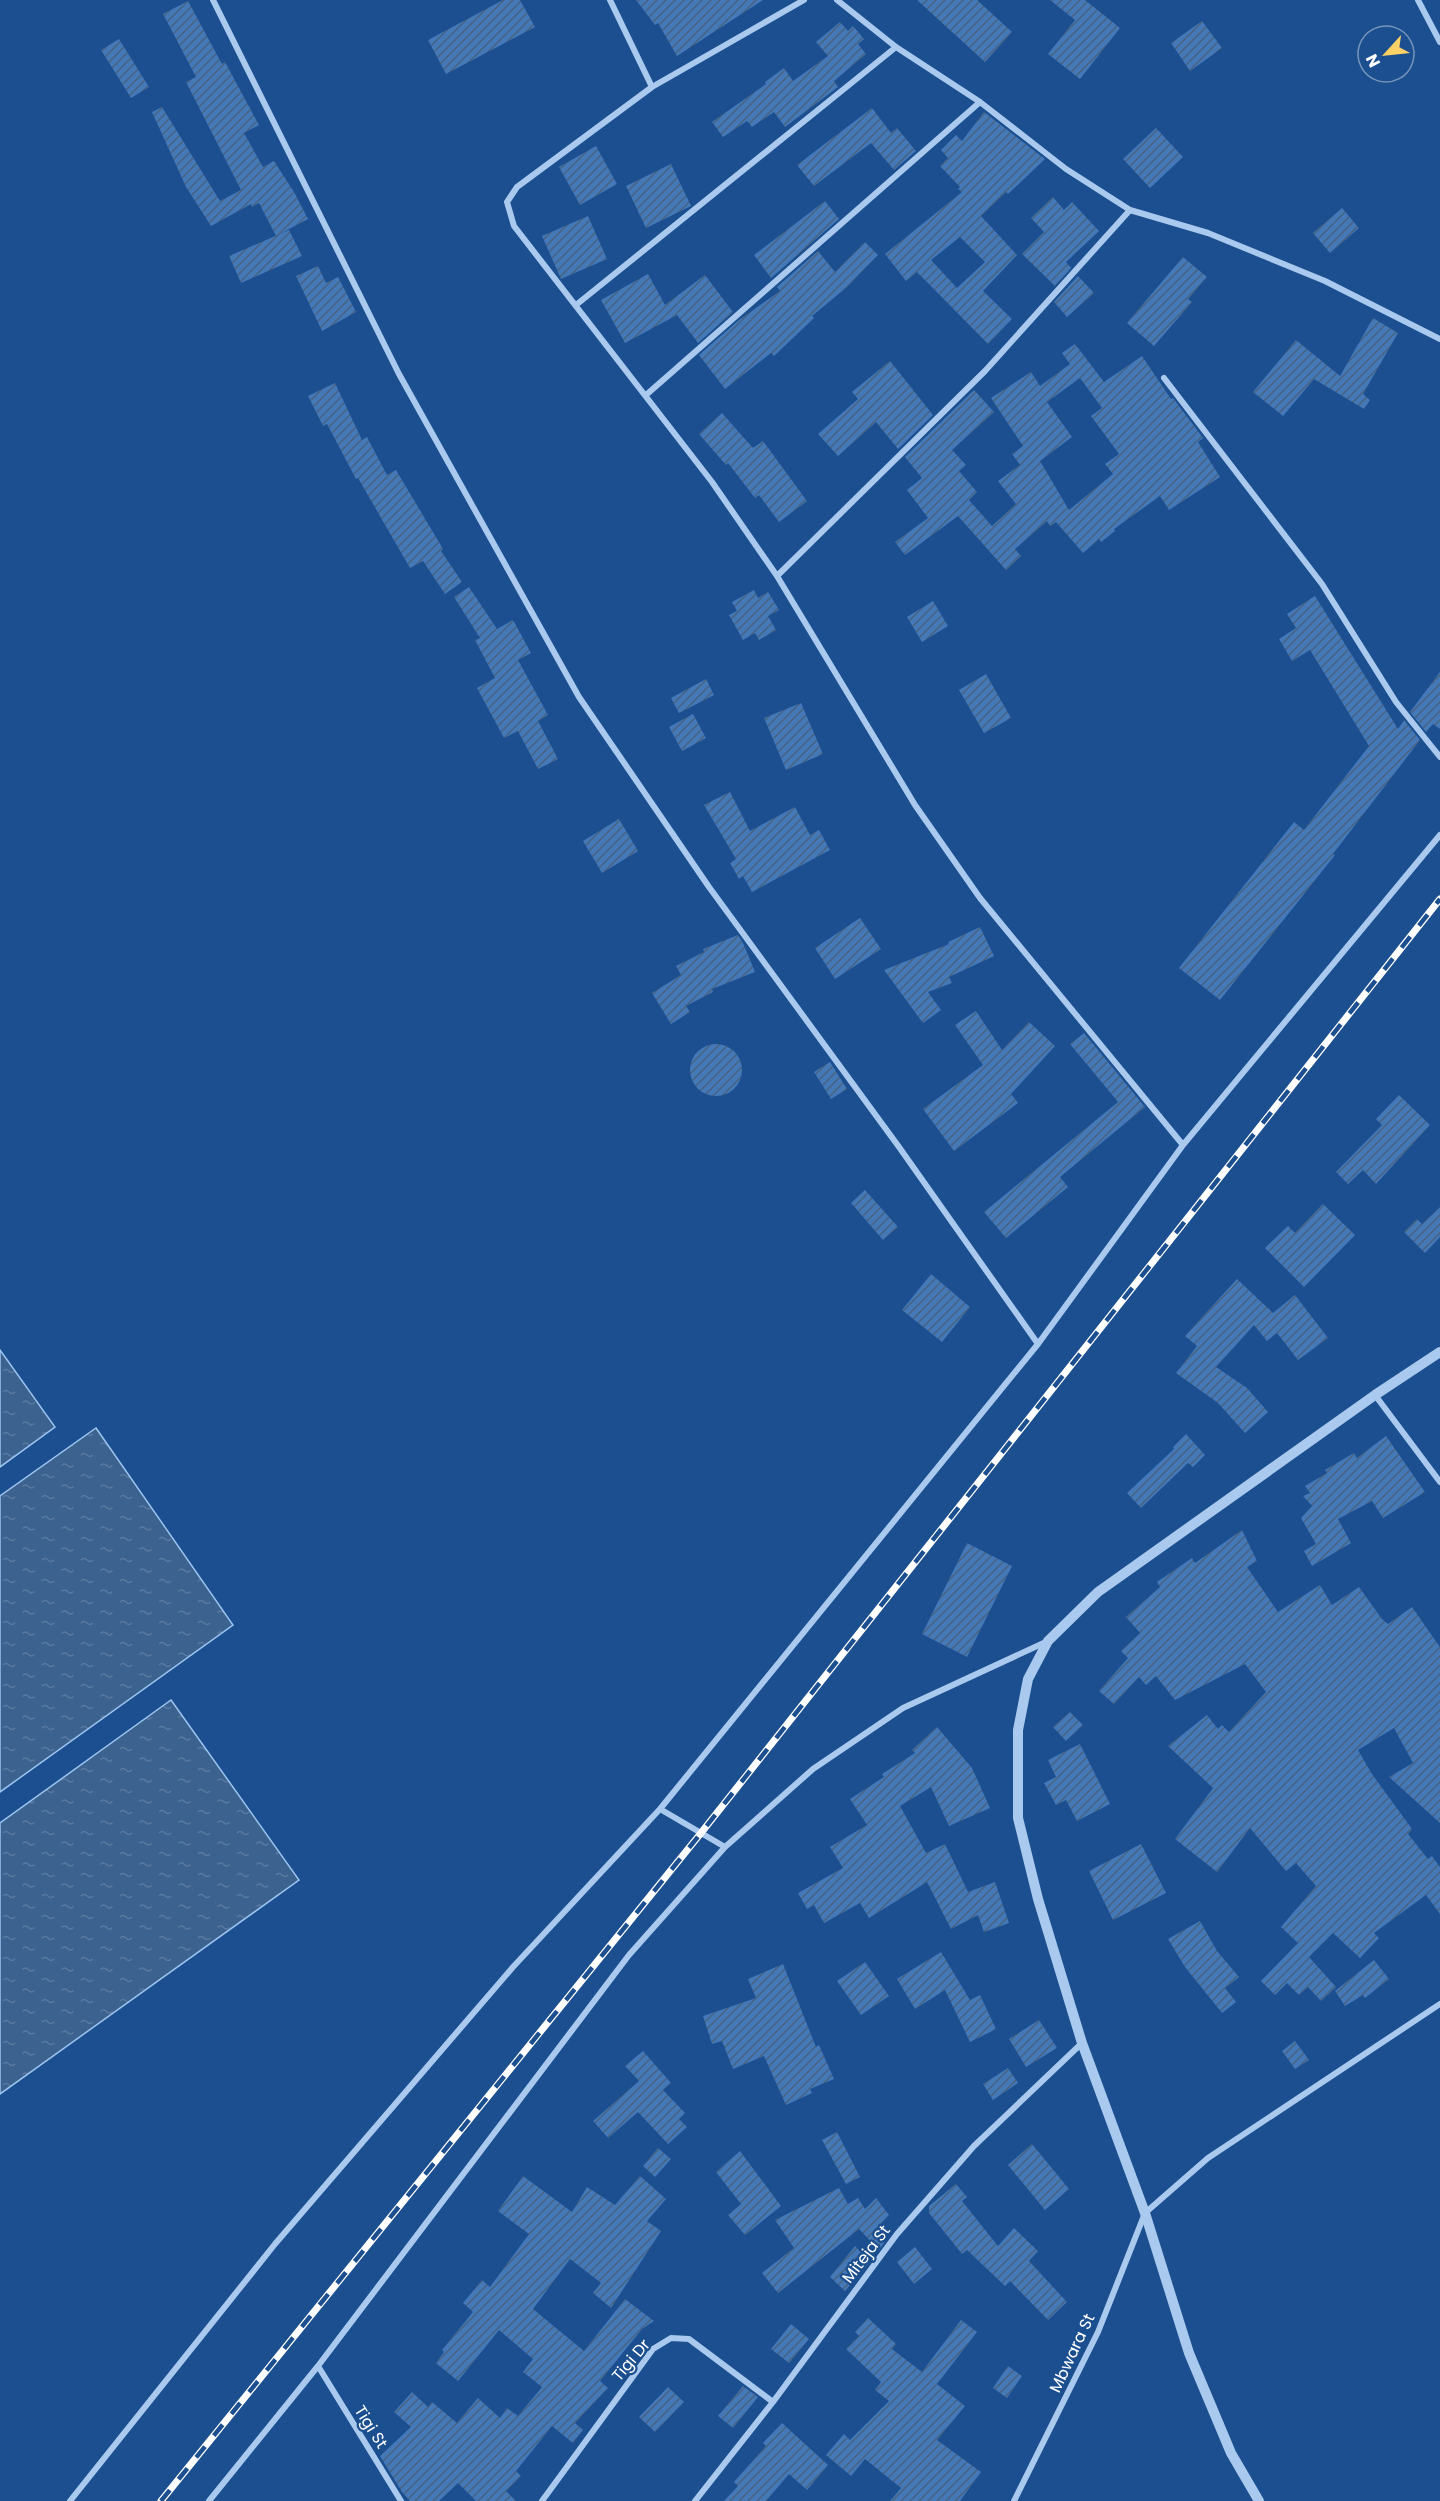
<svg xmlns="http://www.w3.org/2000/svg" width="1440" height="2501" viewBox="0 0 1440 2501" font-family="Poppins,sans-serif">
	<defs>
		<pattern id="water-ripples" width="26" height="14" patternUnits="userSpaceOnUse" patternTransform="scale(1.5)"><rect width="26" height="14" fill="#3c6290"/><path d="M2 4q2-2 4 0t4 0M15 11q2-2 4 0t4 0" fill="none" stroke="#597aa1"/></pattern>
		<pattern id="building-hatch" width="6" height="6" patternUnits="userSpaceOnUse" patternTransform="scale(1.5)"><rect width="6" height="6" fill="#4478b7"/><path d="M-1 1l2-2M0 6l6-6M5 7l2-2" fill="none" stroke="#486282"/></pattern>
	</defs>
	<rect width="100%" height="100%" fill="#1b4f8f"/>
	<path fill="url(#water-ripples)" stroke="#9cc4f0" stroke-width="1.5" d="M0 1350 55 1427 0 1467Z
		M96 1428 233 1625 0 1792V1496Z
		M171 1700 299 1880 0 2094V1823Z"/>
	<path fill="url(#building-hatch)" fill-rule="evenodd" d="M503 0H520L535 27 446 74 428 40Z
		M636 0H763L677 56 658 23 655 25Z
		M917 0H977L1012 32 985 62Z
		M1050 0H1085L1120 28 1080 79 1048 54 1075 20Z
		M188 1 222 64 225 62 259 125 244 133 263 167 274 161 294 192 308 219 276 236 259 203 252 207 251 204 211 226 186 187 152 112 162 107 220 201 241 190 186 82 196 77 163 14Z
		M1202 21 1222 48 1190 71 1171 43Z
		M840 22 848 31 853 26 864 39 858 44 866 54 834 81 838 87 785 127 774 112 752 127 747 121 723 137 712 122 766 84 765 82 784 68 793 81 828 56 816 42Z
		M119 39 149 87 131 98 101 50Z
		M872 108 891 133 897 128 916 151 894 170 871 143 814 186 797 165Z
		M984 112 1045 159 1008 194 1006 192 981 216 1017 255 983 291 1012 319 988 344 917 272 906 281 885 254 962 192 958 189 960 187 940 166 948 158 941 150 956 135 962 141ZM960 237 985 262 957 288 931 260Z
		M1156 128 1183 157 1150 188 1123 159Z
		M596 146 617 184 580 205 559 167Z
		M671 164 691 206 646 228 626 186Z
		M1053 197 1064 210 1072 202 1099 231 1066 262 1071 268 1055 286 1022 254 1044 232 1031 218Z
		M825 201 839 219 771 278 754 255Z
		M1342 208 1359 228 1330 253 1313 233Z
		M588 216 607 259 561 279 542 236Z
		M289 230 302 256 241 283 229 256Z
		M865 242 878 255 847 287 812 316 814 318 774 356 771 353 725 389 699 355 739 320 780 291 777 287 818 251 835 272Z
		M1183 257 1207 277 1188 299 1192 302 1154 346 1127 323Z
		M318 266 326 283 338 277 356 312 322 331 296 276Z
		M648 274 665 305 705 275 733 312 698 343 677 315 625 343 601 300Z
		M1078 276 1094 293 1067 317 1054 302Z
		M1373 318 1398 333 1363 394 1370 400 1364 409 1314 379 1283 416 1253 392 1296 340 1340 376Z
		M1075 344 1104 382 1142 356 1171 399 1173 398 1203 438 1198 442 1220 477 1169 510 1160 496 1114 529 1115 531 1101 542 1099 539 1083 553 1056 522 1050 526 1047 521 1015 549 1021 556 1006 570 958 516 905 555 895 542 928 518 907 490 922 478 905 457 974 390 994 412 952 450 966 465 959 471 977 492 969 500 992 526 1016 504 998 481 1020 465 1012 454 1023 446 991 398 1031 372 1040 386 1070 364 1062 353ZM1080 378 1102 408 1091 416 1119 454 1105 464 1113 474 1069 510 1040 461 1072 437 1047 402Z
		M890 361 933 415 898 449 876 422 838 456 818 434 858 399 852 392Z
		M335 383 362 440 367 437 387 475 396 470 443 549 441 551 462 582 445 594 423 561 410 568 358 478 356 479 327 424 323 426 308 396Z
		M722 413 753 448 763 441 807 501 779 522 759 495 755 498 728 463 726 465 699 434Z
		M469 587 497 629 513 620 531 653 518 660 548 715 538 721 558 759 538 769 518 731 504 738 477 688 495 678 475 640 480 638 454 597Z
		M754 590 758 598 768 592 779 610 768 616 776 630 759 640 755 633 743 640 729 615 737 611 732 602Z
		M1315 596 1398 729 1404 720 1420 740 1333 854 1335 855 1220 1000 1179 968 1294 822 1304 830 1369 746 1310 650 1292 661 1279 639 1296 628 1287 614Z
		M933 601 948 626 922 642 907 617Z
		M1440 672V729L1433 724 1426 732 1410 712Z
		M986 674 1011 718 984 733 959 690Z
		M706 679 714 695 679 713 671 698Z
		M801 703 823 754 786 770 764 718Z
		M693 714 706 738 682 751 669 727Z
		M730 792 750 831 795 807 810 835 819 830 830 850 752 892 743 876 739 879 730 863 736 859 704 805Z
		M619 819 638 851 602 873 583 841Z
		M860 918 881 949 835 979 815 948Z
		M980 927 994 956 949 977 952 983 928 992 941 1010 923 1023 884 970 949 944 948 942Z
		M738 935 743 943 755 972 712 989 713 992 686 1006 690 1012 671 1024 652 993 681 975 676 966 704 952 703 949Z
		M976 1011 1002 1050 1029 1022 1055 1046 1011 1094 1018 1103 954 1151 923 1109 983 1065 955 1025Z
		M1084 1033 1145 1107 1060 1177 1068 1187 1006 1238 984 1212 1118 1102 1070 1044Z
		M690 1070a26 26 0 1 1 52 0a26 26 0 1 1-52 0Z
		M830 1062 847 1089 831 1099 814 1072Z
		M1399 1095 1430 1125 1376 1184 1363 1170 1348 1184 1336 1172 1382 1125 1376 1119Z
		M865 1190 898 1227 883 1240 851 1203Z
		M1323 1204 1355 1235 1304 1287 1265 1248 1288 1226 1295 1233Z
		M1440 1207V1237L1425 1253 1404 1232 1417 1219 1422 1224Z
		M931 1274 970 1307 942 1342 902 1310Z
		M1237 1279 1273 1313 1295 1295 1328 1338 1298 1360 1277 1333 1267 1341 1254 1325 1216 1367 1247 1388 1268 1412 1245 1433 1218 1403 1176 1373 1197 1346 1185 1336Z
		M1186 1434 1205 1455 1193 1467 1188 1463 1141 1508 1127 1493 1174 1449 1173 1447Z
		M1386 1436 1425 1492 1383 1518 1372 1501 1338 1519 1351 1543 1312 1566 1304 1551 1316 1544 1301 1518 1312 1506 1303 1496 1310 1493 1305 1486 1327 1473 1325 1470 1354 1453 1357 1458Z
		M1242 1530 1257 1561 1247 1567 1278 1612 1320 1585 1332 1605 1359 1587 1382 1619 1388 1624 1412 1607 1440 1647V1823L1389 1777 1413 1763 1394 1728 1358 1750 1372 1774 1412 1829 1408 1834 1428 1859 1432 1856 1440 1867V1914L1426 1895 1374 1933 1379 1938 1360 1958 1333 1933 1309 1957 1336 1987 1321 2001 1308 1987 1299 1995 1287 1983 1275 1995 1261 1981 1298 1943 1281 1927 1316 1886 1296 1863 1286 1871 1250 1828 1217 1872 1175 1839 1213 1788 1168 1746 1207 1715 1218 1729 1222 1725 1229 1732 1266 1692 1245 1664 1175 1700 1156 1676 1146 1685 1139 1677 1114 1704 1099 1691 1128 1658 1121 1651 1140 1633 1126 1617 1160 1587 1157 1582 1192 1558 1195 1563Z
		M967 1543 1012 1566 967 1657 922 1634Z
		M1070 1712 1083 1725 1066 1741 1053 1727Z
		M937 1727 972 1768 990 1808 949 1826 931 1787 900 1806 926 1853 945 1844 968 1892 995 1882 1009 1923 984 1932 978 1915 951 1929 927 1882 869 1918 860 1903 824 1923 814 1905 807 1909 798 1893 843 1868 830 1847 867 1825 850 1799 884 1777 882 1774 915 1753 912 1750Z
		M1080 1744 1110 1804 1077 1821 1066 1800 1056 1805 1044 1783 1056 1777 1048 1760Z
		M1141 1844 1166 1893 1113 1920 1089 1871Z
		M1200 1921 1217 1951 1239 1977 1225 1988 1236 2002 1222 2013 1185 1967 1168 1939Z
		M941 1952 970 2000 980 1995 996 2029 970 2042 945 1990 915 2009 897 1979Z
		M1374 1960 1389 1979 1365 1998 1363 1995 1345 2006 1335 1991Z
		M865 1962 889 1996 861 2015 837 1981Z
		M783 1964 816 2047 819 2045 834 2079 810 2089 812 2093 786 2105 764 2056 733 2069 722 2041 712 2044 703 2016 756 1998 748 1979Z
		M1039 2020 1057 2048 1026 2067 1009 2039Z
		M1295 2041 1309 2060 1295 2069 1282 2051Z
		M643 2051 671 2083 663 2090 685 2113 679 2119 687 2127 668 2144 638 2112 608 2138 593 2121 639 2081 625 2066Z
		M1008 2068 1018 2083 993 2100 983 2084Z
		M837 2132 860 2177 846 2184 822 2140Z
		M1032 2144 1069 2189 1045 2210 1008 2165Z
		M658 2148 671 2159 655 2177 643 2166Z
		M740 2151 781 2206 745 2235 728 2215 741 2204 716 2172Z
		M523 2176 572 2212 587 2187 615 2205 640 2176 666 2199 647 2221 661 2231 611 2308 593 2293 601 2283 570 2259 533 2309 584 2351 625 2299 654 2321 642 2329 600 2381 608 2388 575 2423 583 2430 573 2443 552 2426 516 2471 521 2476 506 2491 516 2501H476L458 2483 439 2501H410L402 2492 380 2456 411 2427 394 2412 412 2392 428 2407 432 2402 457 2423 478 2398 500 2418 507 2408 518 2416 542 2387 523 2372 533 2359 499 2330 458 2381 436 2363 444 2352 442 2350 473 2312 463 2303 482 2280 490 2287 529 2234 498 2211Z
		M956 2184 967 2197 962 2201 998 2246 1014 2228 1038 2251 1029 2261 1067 2302 1048 2320 1010 2281 1005 2286 967 2250 962 2254 929 2213V2206Z
		M839 2188 848 2204 858 2198 865 2209 876 2198 889 2215 876 2229 884 2243 879 2250 859 2229 778 2293 762 2273 794 2248 775 2220Z
		M855 2246 870 2262 845 2291 830 2277Z
		M915 2247 932 2269 914 2284 897 2262Z
		M868 2318 896 2344 892 2349 922 2372 961 2320 977 2332 937 2384 965 2406 937 2440 981 2472 960 2501H890L901 2488 865 2459 851 2476 826 2455 844 2434 850 2440 889 2401 875 2390 881 2382 846 2349 859 2336 855 2332Z
		M791 2324 809 2339 789 2363 771 2349Z
		M1008 2366 1022 2376 1007 2398 993 2388Z
		M743 2386 758 2397 733 2428 718 2416Z
		M668 2387 684 2402 655 2432 639 2417Z
		M782 2423 828 2465 807 2490 789 2474 766 2501H724L738 2486 734 2482 766 2446 763 2443Z"/>
	<g fill="none" stroke-linecap="round" stroke-linejoin="round">
		<path stroke="#a9c9ee" stroke-width="6" d="M213 0 399 374 579 697 709 887 899 1147 1038 1344
			M610 0 652 87 517 187 507 202 514 226 712 482 777 576 915 805 980 898 1183 1145
			M837 0 896 47 980 102 1066 169 1130 210 1208 233 1325 281 1440 339
			M1418 0 1440 42
			M652 87 804 0
			M576 305 896 47
			M1164 378 1322 584 1396 702 1440 757
			M646 395 980 102
			M777 576 985 371 1130 210
			M1375 1395 1440 1482
			M660 1809 725 1847
			M318 2366 401 2501
			M70 2501 275 2244 513 1967 660 1809 1038 1344 1183 1145 1440 835
			M209 2501 318 2366 629 1955 725 1847 813 1769 903 1708 1048 1641
			M542 2501 653 2349 671 2338 689 2339 773 2402
			M695 2501 773 2402 897 2234 974 2146 1082 2043
			M1014 2501 1098 2332 1145 2213 1208 2158 1440 2004"/>
		<path stroke="#a9c9ee" stroke-width="10" d="M1259 2501 1231 2453 1189 2353 1145 2213 1082 2043 1038 1899 1018 1818V1730L1028 1679 1048 1641 1098 1592 1375 1395 1440 1352"/>
		<defs>
			<path id="rail" d="M161 2501 701 1833 1440 899"/>
		</defs>
		<use href="#rail" stroke="#fff" stroke-width="7"/>
		<use href="#rail" stroke="#1b4f8f" stroke-width="4.5" stroke-dasharray="14" stroke-linecap="butt"/>
	</g>
	<g text-anchor="middle" dominant-baseline="central" stroke-width="4.5" stroke-linejoin="round" paint-order="stroke">
		<g font-size="16" fill="#fff" stroke="#1b4f8f">
			<text transform="translate(866 2254) rotate(-53)">Miteja St</text>
			<text transform="translate(1072 2353) rotate(-65)">Mbwara St</text>
			<text transform="translate(631 2360) rotate(-50)">Tigi Dr</text>
			<text transform="translate(371 2427) rotate(58)">Tigi St</text>
		</g>
	</g>
	<g transform="translate(1386 54) rotate(243)"><circle r="28" fill="#1b4f8f" stroke="#7695bc" stroke-width="1.5"/>
	<path d="M0-4.5L10 22L0 15L-10 22Z" fill="#ffd166"/>
	<text y="-9" font-size="16" font-weight="bold" text-anchor="middle" fill="#ffffff">N</text>
	</g>
</svg>
